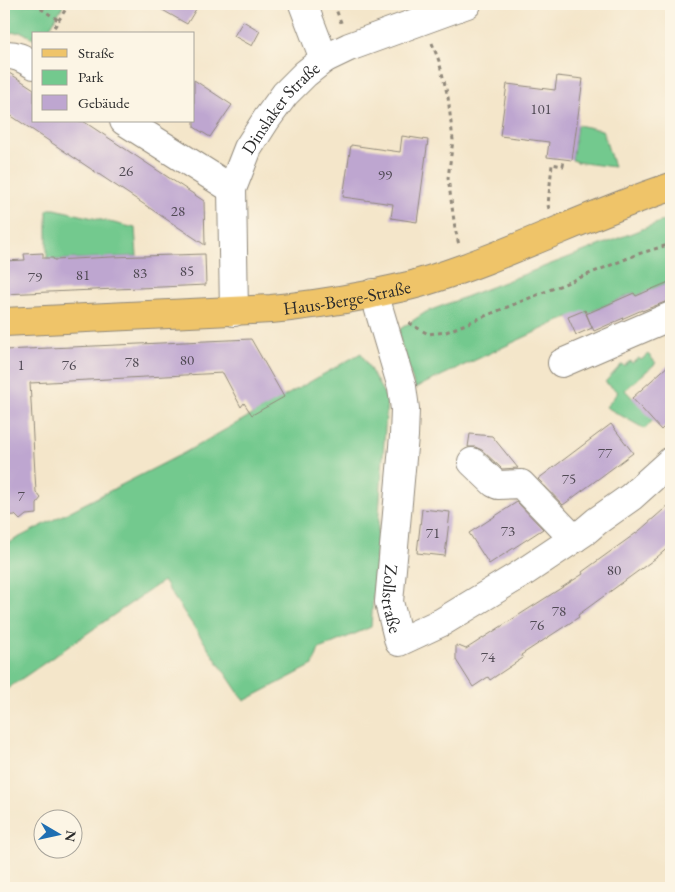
<svg xmlns="http://www.w3.org/2000/svg" width="675" height="892" viewBox="0 0 675 892" font-family="'EB Garamond',serif">
	<rect width="100%" height="100%" fill="#fcf5e5"/>
	<filter id="ink" filterUnits="userSpaceOnUse"><feTurbulence type="fractalNoise" baseFrequency=".02" numOctaves="2"/><feDisplacementMap in="SourceGraphic" scale="10" xChannelSelector="R" yChannelSelector="G"/><feConvolveMatrix kernelMatrix="1 2 1 2 8 2 1 2 1" color-interpolation-filters="sRGB"/></filter>
	<filter id="wash" filterUnits="userSpaceOnUse"><feTurbulence type="fractalNoise" baseFrequency=".0096" numOctaves="4" result="noise"/><feDisplacementMap in="SourceGraphic" scale="20" xChannelSelector="R" yChannelSelector="G"/><feGaussianBlur stdDeviation="1.12" result="paint"/><feColorMatrix in="noise" values="0 0 0 0 0 0 0 0 0 0 0 0 0 0 0 0 0 1.4 0 .05"/><feComposite in="paint" operator="in"/></filter>
	<g filter="url(#wash)">
		<rect width="100%" height="100%" fill="#f4e6ca"/>
		<path fill="#73c98e" stroke="#4f7a5c" d="M4 4H64L46 34H34V39L22 32 4 33Z
			M577 125 602 130 603 132 614 167 576 162V161L572 160Z
			M49 209H55L135 228 137 256 54 260 47 258V211Z
			M671 218V281L636 296 634 293 586 314 568 317 415 388 399 337 400 329 426 312Z
			M361 353 387 399 371 627 319 649 313 665 244 701 163 581 4 691V545L184 453Z
			M648 354 656 363 625 390 653 420 645 429 606 407 618 392 605 382 622 364 624 366 630 361 632 363 639 358 641 360Z"/>
		<g id="blocks">
			<path fill="#bea6d0" d="M152 4H199L187 24Z
				M243 21 260 31 252 46 234 36Z
				M4 71H6L34 89V121H83L204 201 205 245 4 111Z
				M557 76 583 79 572 160 547 157 549 142 500 136 507 84 555 90Z
				M194 80 232 105 210 137 194 127Z
				M402 136 428 140 417 222 391 218 393 204 343 197 351 145 400 152Z
				M43 253V258H53L54 260 111 257 205 254 206 285 4 294V261L25 260 24 254Z
				M671 281V301L665 302 642 311V310L594 331 586 314 634 293 636 296Z
				M585 310 592 328 576 335 568 317Z
				M251 339 284 397 252 415 244 403 241 407 223 373 30 383 36 492 41 498 37 503V514L26 515 20 520 15 515 4 516V350Z
				M671 363V420L661 430 632 398Z
				M611 424 633 453 563 505 538 479Z
				M470 434 492 436 518 468 502 469 482 450 475 447H468Z
				M517 502 543 529 489 564 469 533Z
				M671 503V545L656 558 578 615 579 617 521 655 523 658 490 680 488 677 473 687 456 660V645L466 649 583 574 582 572 639 531Z
				M422 509 450 512 445 556 417 553Z"/>
		</g>
	</g>
	<g filter="url(#ink)">
		<use href="#blocks" fill-opacity="0" stroke="#90887a" stroke-width="1"/>
		<g fill="none" stroke-linecap="round" stroke-linejoin="round">
			<defs>
				<g id="minor">
					<path d="M303 4 324 59"/>
					<path d="M4 55C16 54 24 59 34 65"/>
					<path d="M124 121 232 189"/>
					<path id="s1" d="M374 293 402 387 405 409 404 436 389 602 399 642 442 622 521 574 584 532 597 521 631 497 671 461"/>
					<path id="s2" d="M234 312 232 189 248 148 266 120 285 94 305 74 324 59 349 47 467 4"/>
					<path d="M562 363 671 316"/>
					<path d="M472 462 494 483 498 485 521 484 574 539"/>
				</g>
				<g id="major">
					<path id="s3" d="M4 322 271 309C304 306 336 301 368 295 384 291 401 288 416 284 504 258 585 215 671 187"/>
				</g>
			</defs>
			<use href="#minor" stroke="#90887a" stroke-width="30"/>
			<use href="#major" stroke="#90887a" stroke-width="30"/>
			<path stroke="#90887a" stroke-width="3" stroke-dasharray="4 4" stroke-linecap="butt" d="M34 4 58 20
				M334 4 342 25
				M50 34 69 4
				M432 43 439 61 448 97 453 140 448 178 455 228 459 245
				M549 209 548 205 552 164 563 166 564 159
				M409 323 428 334 446 332 638 254 671 244"/>
			<use href="#minor" stroke="#fff" stroke-width="28"/>
			<use href="#major" stroke="#efc469" stroke-width="28"/>
		</g>
	</g>
	<g text-anchor="middle" dominant-baseline="central" stroke-width="4" stroke-linejoin="round" paint-order="stroke">
		<g font-size="15" fill="#504a54">
			<text x="541" y="108">101</text>
			<text x="126" y="170">26</text>
			<text x="385" y="174">99</text>
			<text x="178" y="210">28</text>
			<text x="187" y="270">85</text>
			<text x="140" y="272">83</text>
			<text x="83" y="274">81</text>
			<text x="35" y="276">79</text>
			<text x="187" y="359">80</text>
			<text x="132" y="361">78</text>
			<text x="21" y="364">1</text>
			<text x="69" y="364">76</text>
			<text x="605" y="452">77</text>
			<text x="569" y="478">75</text>
			<text x="21" y="495">7</text>
			<text x="508" y="530">73</text>
			<text x="433" y="532">71</text>
			<text x="614" y="569">80</text>
			<text x="559" y="610">78</text>
			<text x="537" y="624">76</text>
			<text x="488" y="656">74</text>
		</g>
		<g font-size="18" fill="#2b2b2b" stroke="#fcf5e5">
			<text stroke="none"><textPath href="#s2" startOffset="219">Dinslaker Straße</textPath></text>
			<text stroke="none"><textPath href="#s3" startOffset="344">Haus-Berge-Straße</textPath></text>
			<text stroke="none"><textPath href="#s1" startOffset="311">Zollstraße</textPath></text>
		</g>
	</g>
	<rect width="675" height="892" fill="none" stroke="#fcf5e5" stroke-width="20"/>
	<rect x="32" y="32" width="162" height="90" fill="#fcf5e5" stroke="#a8a49b"/>
	<rect x="42" y="49" width="25" height="8" fill="#efc469" stroke="#a8a49b"/>
	<text x="78" y="58" font-size="15" fill="#2b2b2b">Straße</text>
	<rect x="42" y="70" width="25" height="15" fill="#73c98e" stroke="#a8a49b"/>
	<text x="78" y="82" font-size="15" fill="#2b2b2b">Park</text>
	<rect x="42" y="95" width="25" height="15" fill="#bea6d0" stroke="#a8a49b"/>
	<text x="78" y="108" font-size="15" fill="#2b2b2b">Gebäude</text>
	<g transform="translate(58 834) rotate(99)"><circle r="24" fill="#fcf5e5" stroke="#a8a49b"/>
	<path d="M0-4L9 19L0 12L-9 19Z" fill="#1f6fb2"/>
	<text y="-8" font-size="14" font-weight="bold" text-anchor="middle" fill="#2b2b2b">N</text>
	</g>
</svg>
